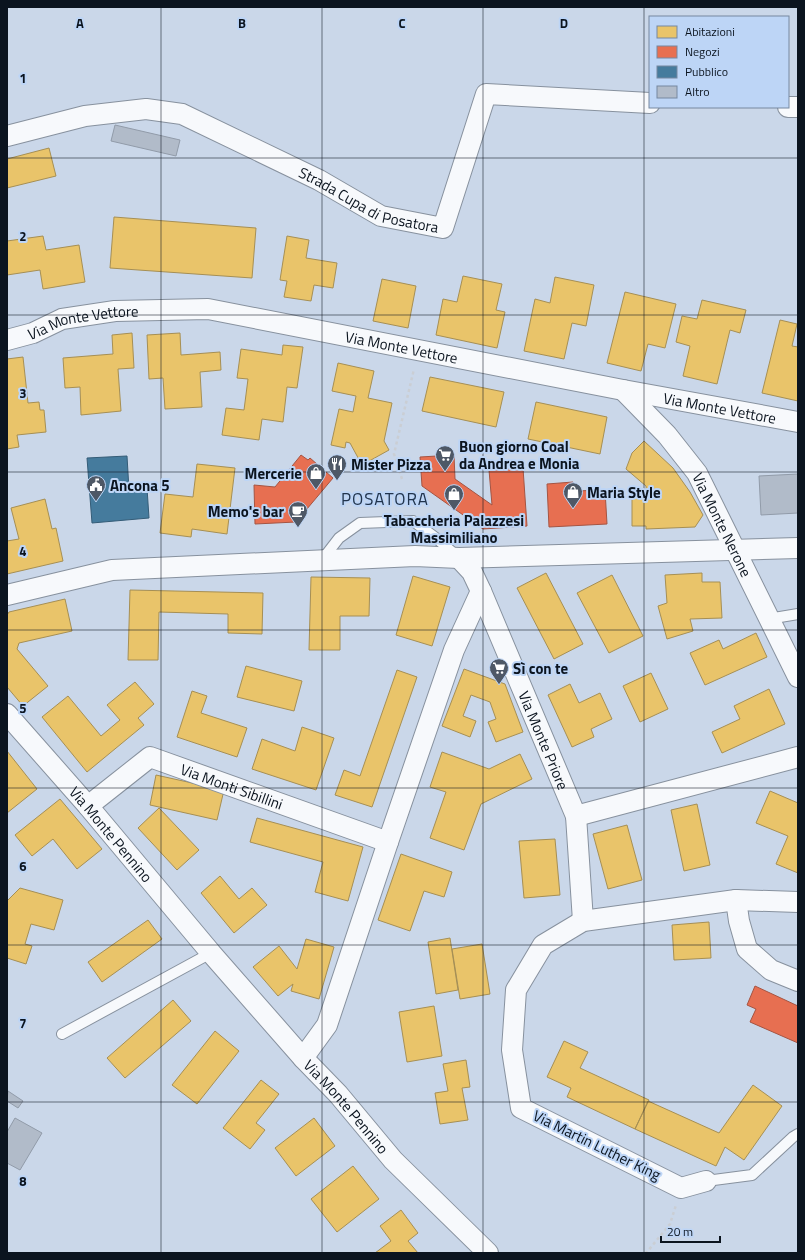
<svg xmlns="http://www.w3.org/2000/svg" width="805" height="1260" viewBox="0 0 805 1260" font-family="'Titillium Web',sans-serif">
	<rect width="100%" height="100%" fill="#cad7e9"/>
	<path fill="#e9c46a" stroke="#a68f54" d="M49 148 56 176 7 188V159Z
		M114 217 256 228 252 278 110 268Z
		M43 236 46 250 79 245 85 282 43 289 40 270 7 275V241Z
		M287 236 309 240 306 258 337 263 333 288 314 285 311 301 284 297 287 281 280 280Z
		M463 276 502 284 496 310 505 312 497 348 436 335 443 299 457 302Z
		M555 277 594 285 586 326 572 323 564 359 524 351 535 299 550 303Z
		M382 279 416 286 408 328 373 321Z
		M625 292 676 304 665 348 648 344 641 371 607 363Z
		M702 300 746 310 740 333 730 330 717 384 683 376 690 346 676 342 682 316 697 319Z
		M780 320 797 324 792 346 798 347V401L762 393Z
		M132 333 134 368 118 369 121 411 81 415 80 387 65 388 63 358 113 354 112 335Z
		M180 333 181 355 220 352 221 370 200 372 202 407 165 409 163 378 149 379 147 335Z
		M283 345 303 347 297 388 287 387 283 422 262 419 259 440 222 435 226 408 244 410 248 379 237 378 241 349 282 355Z
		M23 357 28 403 39 402 40 410H44L46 432 17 435 19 447 7 449V359Z
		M338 363 374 371 368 398 392 403 384 441 389 450 362 465 350 443 346 442 345 448 331 445 339 409 353 412 356 396 332 391Z
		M430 377 504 392 496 427 422 411Z
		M536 402 607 417 600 454 528 439Z
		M644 441 673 468 690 492 703 515 695 527 646 529V526H632V496H647L646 486 626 469 632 453Z
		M197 464 235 468 227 534 192 529 191 537 160 533 165 494 193 497Z
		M45 499 52 529 56 528 63 561 7 574V541L19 539 11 508Z
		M546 573 583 644 554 659 517 588Z
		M702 573V582H720L722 618 690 619 693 631 667 639 658 606 667 603 665 575Z
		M612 575 643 636 609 653 577 593Z
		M413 576 450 587 432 646 396 635Z
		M311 577 370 578 369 616H340V650H309Z
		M130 590 263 593 262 634 228 633V614L159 612 158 660H128Z
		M65 599 72 631 19 643 17 649 48 686 23 706 7 687V615L9 612Z
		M756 633 767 657 705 685 690 653 719 640 723 649Z
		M246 666 302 681 294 711 237 697Z
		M464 669 505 684 523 732 496 742 488 722 496 719 490 702 471 695 463 716 476 721 470 737 442 726Z
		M397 670 417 677 372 807 335 795 344 770 360 776Z
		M651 673 668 709 640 722 623 686Z
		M135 682 154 704 138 718 144 725 87 772 42 717 68 696 101 736 120 720 107 705Z
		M570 684 579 703 600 693 612 719 591 729 594 737 572 747 548 695Z
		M769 689 785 724 722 753 712 732 740 719 734 706Z
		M192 691 207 696 201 713 247 728 237 757 177 737Z
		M302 727 334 738 316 790 252 769 262 739 295 751Z
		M7 751 37 789 7 813Z
		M442 752 489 769 520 754 532 779 481 804 464 850 430 838 446 792 430 787Z
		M156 775 224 790 217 820 150 805Z
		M770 791 798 803V873L776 864 788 836 756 823Z
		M60 799 102 849 77 869 53 839 32 856 15 835Z
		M697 804 710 865 684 871 671 810Z
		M159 808 199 850 177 870 138 828Z
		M257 818 363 847 348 901 315 892 323 862 250 842Z
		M627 825 642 880 608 889 593 834Z
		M555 839 560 895 524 898 519 841Z
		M401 854 452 872 444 897 424 891 410 931 378 920Z
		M220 876 239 899 252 888 267 905 234 933 201 893Z
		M20 888 63 900 54 930 31 924 25 944 32 946 26 964 7 958V901Z
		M148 920 162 939 102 982 88 962Z
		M709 922 711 958 674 960 672 925Z
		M450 938 458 990 436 994 428 942Z
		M306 939 334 947 319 999 291 991 293 984 278 996 253 967 279 946 297 969Z
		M482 944 490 994 460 999 452 949Z
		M173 1000 191 1021 125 1078 107 1058Z
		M434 1006 442 1056 407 1062 399 1012Z
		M215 1031 239 1051 197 1104 172 1085Z
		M564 1041 588 1052 580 1068 649 1100 635 1129 567 1097 571 1088 547 1077Z
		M466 1060 470 1087 462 1088 468 1120 440 1124 435 1093 448 1091 443 1064Z
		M261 1080 279 1094 256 1123 265 1130 250 1149 223 1128Z
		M753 1085 782 1106 744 1160 725 1147 716 1166 635 1129 648 1101 719 1133Z
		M314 1118 335 1146 296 1176 275 1148Z
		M353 1166 379 1199 337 1232 311 1199Z
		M401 1210 418 1233 408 1241 418 1253H375L391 1241 380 1226Z"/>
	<path fill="#e76f51" stroke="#a55442" d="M301 455 308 460 310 458 333 478 296 522 255 524 254 485 275 487Z
		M454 455 455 479 492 505 489 470 523 468 527 526 483 529 422 486 420 457Z
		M573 482V491L605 490 607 524 549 527 547 484Z
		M755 986 798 1006V1043L750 1022 756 1009 747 1005Z"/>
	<path fill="#457b9d" stroke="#345c77" d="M127 456 129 490 147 488 149 518 92 523 87 458Z"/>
	<path fill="#b1bbc9" stroke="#919ba9" d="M115 125 180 140 176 156 111 141Z
		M798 474V513L761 515 759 476Z
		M8 1091 23 1101 18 1108 7 1101Z
		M15 1118 42 1133 20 1170 7 1163V1132Z"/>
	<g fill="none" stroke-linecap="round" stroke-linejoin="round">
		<defs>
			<path id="lane" d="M322 560 339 538 360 523 413 521 436 538 458 557
				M768 619 798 614
				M62 1034 211 953
				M706 1181 752 1175 793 1137 798 1134"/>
			<g id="street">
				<path d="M788 107H798"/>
				<path id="s1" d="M7 136 85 116 146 109 182 114 319 180 381 216 443 228 486 94 650 103"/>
				<path id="s2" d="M7 340 33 333 62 319 115 311 208 309 623 390 798 422"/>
				<path id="s3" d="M623 390 667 435 697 473 798 677"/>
				<path id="s4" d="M459 558 472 572 481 591 576 816 798 757"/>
				<path d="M7 595 112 570 415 556 459 558 798 548"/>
				<path id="s5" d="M7 714 88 806 211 953 303 1058 338 1094 393 1160 488 1253"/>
				<path id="s6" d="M88 806 150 757 388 842"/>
				<path d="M576 816 583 921"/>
				<path d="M736 900 739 921 747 949 771 970 798 981"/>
				<path d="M303 1058 327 1025 388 842 454 650 481 591"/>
				<path d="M706 1181 681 1188 521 1108 512 1050 516 990 543 945 583 921 736 900 798 902"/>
			</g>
		</defs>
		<use href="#lane" stroke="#87919e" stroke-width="12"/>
		<use href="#street" stroke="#87919e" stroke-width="22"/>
		<path stroke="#caced4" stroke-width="2.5" stroke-dasharray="3 3" stroke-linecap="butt" d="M402 479 394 454 414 369
			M645 1253 647 1252 670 1224 676 1205"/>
		<use href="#lane" stroke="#f7f9fc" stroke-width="10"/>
		<use href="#street" stroke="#f7f9fc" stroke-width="20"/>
	</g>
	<path fill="none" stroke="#0b141f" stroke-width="1" stroke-opacity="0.55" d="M161 7V1253M322 7V1253M483 7V1253M644 7V1253M7 158H798M7 315H798M7 472H798M7 630H798M7 788H798M7 945H798M7 1102H798"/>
	<defs>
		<symbol id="supermarket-pin" viewBox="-11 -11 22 30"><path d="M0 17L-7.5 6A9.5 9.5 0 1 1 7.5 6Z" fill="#4e5866" stroke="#bdd5f6"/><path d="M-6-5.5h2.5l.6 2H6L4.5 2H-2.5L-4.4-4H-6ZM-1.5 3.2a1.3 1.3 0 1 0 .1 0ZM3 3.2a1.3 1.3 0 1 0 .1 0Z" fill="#fff"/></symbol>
		<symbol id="restaurant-pin" viewBox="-11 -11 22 30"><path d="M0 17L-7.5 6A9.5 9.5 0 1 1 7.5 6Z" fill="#4e5866" stroke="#bdd5f6"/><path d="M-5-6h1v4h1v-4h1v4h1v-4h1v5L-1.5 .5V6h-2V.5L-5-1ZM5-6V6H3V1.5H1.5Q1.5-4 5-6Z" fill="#fff"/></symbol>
		<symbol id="shop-pin" viewBox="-11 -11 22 30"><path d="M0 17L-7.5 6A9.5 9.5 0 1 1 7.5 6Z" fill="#4e5866" stroke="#bdd5f6"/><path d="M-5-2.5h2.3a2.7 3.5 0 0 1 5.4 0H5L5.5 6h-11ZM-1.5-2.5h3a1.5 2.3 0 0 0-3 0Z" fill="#fff"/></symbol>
		<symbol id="civic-pin" viewBox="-11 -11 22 30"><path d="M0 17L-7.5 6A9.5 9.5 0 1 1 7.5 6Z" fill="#4e5866" stroke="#bdd5f6"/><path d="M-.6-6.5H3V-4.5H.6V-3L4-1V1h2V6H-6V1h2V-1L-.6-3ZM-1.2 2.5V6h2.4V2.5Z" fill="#fff"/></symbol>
		<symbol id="cafe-pin" viewBox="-11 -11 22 30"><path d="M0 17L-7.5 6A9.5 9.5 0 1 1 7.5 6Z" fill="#4e5866" stroke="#bdd5f6"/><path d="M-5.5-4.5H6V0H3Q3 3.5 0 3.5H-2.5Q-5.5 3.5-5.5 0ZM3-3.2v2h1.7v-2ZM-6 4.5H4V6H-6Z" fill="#fff"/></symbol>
	</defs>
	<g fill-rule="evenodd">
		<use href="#supermarket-pin" x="434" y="444" width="22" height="30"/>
		<use href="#restaurant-pin" x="326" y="453" width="22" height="30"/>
		<use href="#shop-pin" x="305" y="462" width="22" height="30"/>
		<use href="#civic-pin" x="85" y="474" width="22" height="30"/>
		<use href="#shop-pin" x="562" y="481" width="22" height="30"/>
		<use href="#shop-pin" x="443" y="483" width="22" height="30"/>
		<use href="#cafe-pin" x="287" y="500" width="22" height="30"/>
		<use href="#supermarket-pin" x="488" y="657" width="22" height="30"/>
	</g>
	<g text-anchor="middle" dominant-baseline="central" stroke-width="4" stroke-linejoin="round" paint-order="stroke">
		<g font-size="15" fill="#0b141f" stroke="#bdd5f6">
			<text stroke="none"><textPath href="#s1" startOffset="385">Strada Cupa di Posatora</textPath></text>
			<text stroke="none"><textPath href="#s2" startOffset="79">Via Monte Vettore</textPath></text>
			<text stroke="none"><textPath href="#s2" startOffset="403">Via Monte Vettore</textPath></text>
			<text stroke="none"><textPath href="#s2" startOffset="727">Via Monte Vettore</textPath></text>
			<text stroke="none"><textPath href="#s3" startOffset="169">Via Monte Nerone</textPath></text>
			<text stroke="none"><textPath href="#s4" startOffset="202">Via Monte Priore</textPath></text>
			<text stroke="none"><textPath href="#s6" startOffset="166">Via Monti Sibillini</textPath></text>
			<text stroke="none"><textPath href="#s5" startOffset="159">Via Monte Pennino</textPath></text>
			<text stroke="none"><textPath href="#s5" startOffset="519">Via Monte Pennino</textPath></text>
			<text transform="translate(597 1145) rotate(26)">Via Martin Luther King</text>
		</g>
		<g font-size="15" font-weight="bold" fill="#0b141f" stroke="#bdd5f6" text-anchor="start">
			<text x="459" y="446">Buon giorno Coal<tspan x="459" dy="17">da Andrea e Monia</tspan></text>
			<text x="351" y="464">Mister Pizza</text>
			<text x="302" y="473" text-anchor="end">Mercerie</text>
			<text x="110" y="485">Ancona 5</text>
			<text x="587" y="492">Maria Style</text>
			<text x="284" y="511" text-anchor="end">Memo's bar</text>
			<text x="454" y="520" text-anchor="middle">Tabaccheria Palazzesi<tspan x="454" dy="17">Massimiliano</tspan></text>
			<text x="513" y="668">Sì con te</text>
		</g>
		<g font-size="17" letter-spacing="1" fill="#21344d" stroke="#bdd5f6">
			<text x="385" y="499">POSATORA</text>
		</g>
	</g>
	<g font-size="13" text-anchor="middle" font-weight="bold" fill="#0b141f" stroke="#bdd5f6" stroke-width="4" stroke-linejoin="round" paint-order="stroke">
		<text x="80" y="28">A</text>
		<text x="242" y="28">B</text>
		<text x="402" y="28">C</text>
		<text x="564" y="28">D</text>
		<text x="23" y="83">1</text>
		<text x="23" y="241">2</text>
		<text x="23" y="398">3</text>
		<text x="23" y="556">4</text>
		<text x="23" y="713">5</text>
		<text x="23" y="871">6</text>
		<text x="23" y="1028">7</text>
		<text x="23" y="1186">8</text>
	</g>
	<rect width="805" height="1260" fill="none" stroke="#0b141f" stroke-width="16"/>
	<rect x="649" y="16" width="140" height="92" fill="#bdd5f6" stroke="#7688a0"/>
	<rect x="657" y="26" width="20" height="12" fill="#e9c46a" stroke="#7688a0"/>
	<text x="685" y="36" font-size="12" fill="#0b141f">Abitazioni</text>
	<rect x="657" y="46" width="20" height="12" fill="#e76f51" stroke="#7688a0"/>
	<text x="685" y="56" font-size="12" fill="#0b141f">Negozi</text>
	<rect x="657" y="66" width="20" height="12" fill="#457b9d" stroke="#7688a0"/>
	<text x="685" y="76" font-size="12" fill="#0b141f">Pubblico</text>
	<rect x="657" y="86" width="20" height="12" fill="#b1bbc9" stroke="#7688a0"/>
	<text x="685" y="96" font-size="12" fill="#0b141f">Altro</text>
	<path d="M661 1236v6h59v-6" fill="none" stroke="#0b141f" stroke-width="2"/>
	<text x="667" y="1236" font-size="12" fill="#0b141f" stroke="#bdd5f6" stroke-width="3" paint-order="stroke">20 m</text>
</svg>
